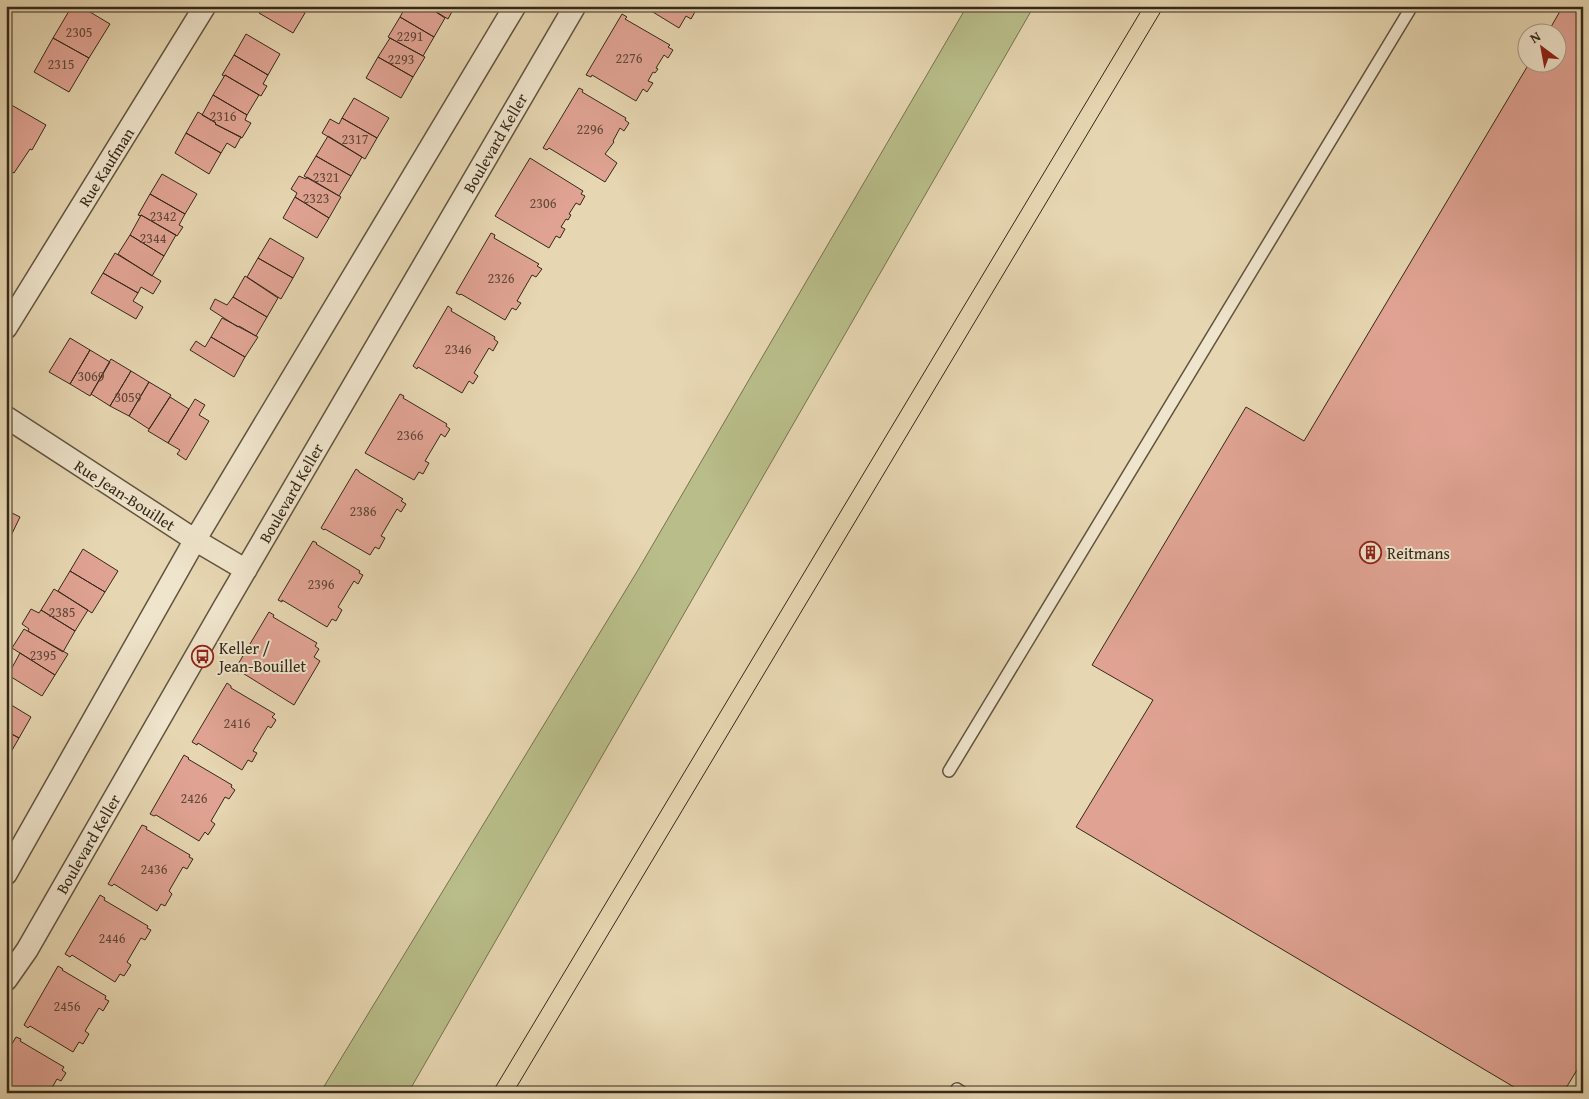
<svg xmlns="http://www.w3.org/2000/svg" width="1589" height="1099" viewBox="0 0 1589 1099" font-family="'Gentium Book Plus',serif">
	<rect width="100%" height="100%" fill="#e6d6b1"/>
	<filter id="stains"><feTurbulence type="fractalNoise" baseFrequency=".004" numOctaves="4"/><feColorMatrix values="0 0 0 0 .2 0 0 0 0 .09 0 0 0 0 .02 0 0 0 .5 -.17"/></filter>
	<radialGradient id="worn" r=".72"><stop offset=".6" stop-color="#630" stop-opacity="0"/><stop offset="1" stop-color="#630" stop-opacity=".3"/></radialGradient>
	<path fill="#b8bd89" stroke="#767251" d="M967 6H1034L408 1093H320L638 570Z"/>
	<path fill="#e0a393" stroke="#352819" d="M72 6H80L110 24 89 58 53 38Z
		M263 6H294L305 13 293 33 259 13Z
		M406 6H429L428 7 445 18 434 37 400 17Z
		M429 6H455L448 19 428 7Z
		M643 6H693L692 8 696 10 691 19 686 16 679 28Z
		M1563 6H1583V1060L1563 1093H1524L1076 827 1153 700 1092 665 1246 407 1304 441 1530 62H1556V32H1548Z
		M622 14 627 17 625 19 670 45 668 47 673 50 668 58 664 55 656 68 658 69 655 73 653 72 648 81 653 83 647 92 643 89 636 101 592 75 591 77 586 75Z
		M400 17 434 37 423 56 388 37Z
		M246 34 280 54 268 75 234 55Z
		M53 38 89 58 69 92 34 72Z
		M390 38 425 57 413 77 378 57Z
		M234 55 268 75 263 84 267 86 261 96 225 75 224 76 222 75Z
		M378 57 413 77 401 98 366 78Z
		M225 75 259 95 247 115 213 95Z
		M579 88 583 90 582 92 626 118 625 120 629 123 624 131 620 128 613 141 614 142 605 154 617 163 605 182 549 148 547 150 543 148Z
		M213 95 247 115 245 120 251 123 242 138 215 124 216 123 202 115Z
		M354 98 389 118 377 138 342 118Z
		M8 103 46 125 32 150 30 149 14 173 6 169V106Z
		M198 112 216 123 215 124 241 137 235 148 227 143 221 153 186 133Z
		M342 118 377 138 365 159 322 133 330 119 339 124Z
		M186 133 221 153 209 174 175 153Z
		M328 136 362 157 351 176 316 156Z
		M316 156 351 176 339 196 304 176Z
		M530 158 583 191 581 194 585 196 580 205 576 203 569 214 571 215 568 220 566 219 561 227 565 229 560 238 556 236 549 248 495 216Z
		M162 174 197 194 185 214 150 194Z
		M299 176 306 179 307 177 341 197 329 218 295 197 297 193 291 189Z
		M150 194 185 214 179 225 183 227 177 236 141 215V216L138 215Z
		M295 197 329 218 317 238 283 218Z
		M141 215 176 235 164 256 130 235Z
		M491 233 495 235 494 238 539 264 537 266 542 269 536 277 532 275 517 301 521 303 516 310 512 308 505 320 461 294 460 295 456 293Z
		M130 235 164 256 152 276 118 254Z
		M270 238 304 258 293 278 258 258Z
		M115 253 161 281 153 294 141 287 138 293 103 273Z
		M258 258 293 278 281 299 247 277Z
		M103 273 138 293 133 301 143 307 136 319 91 293Z
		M245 276 278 298 267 317 233 297Z
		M233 297 267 317 256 336 239 326 238 327 210 309 215 299 227 305Z
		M448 306 452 309 451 311 495 337 494 339 498 342 493 351 489 348 474 373 478 376 473 384 469 381 462 393 418 367 417 369 413 366Z
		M222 318 258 337 245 357 211 337Z
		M211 337 245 357 234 377 190 350 196 341 205 347Z
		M70 338 90 350 70 384 49 372Z
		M90 350 110 362 90 396 70 384Z
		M111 359 131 371 110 406 91 394Z
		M131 371 149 382 129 416 110 406Z
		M149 382 171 395 149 429 129 416Z
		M400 394 404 396 403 398 447 424 446 426 450 429 445 437 441 434 425 461 429 463 423 474 419 472 414 480 365 453Z
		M170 397 189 409 168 443 148 431Z
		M195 399 205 405 199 415 209 421 186 460 177 454 180 450 168 443Z
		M356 469 359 471V472L403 499 401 501 406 504 401 512 397 509 381 536 385 538 379 549 375 547 370 555 325 529 324 530 321 528Z
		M6 510 20 517 6 546Z
		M313 541 317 543 316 544 360 571 359 573 363 575 358 584 354 581 338 607 342 610 336 621 332 619 327 627 282 600V602L278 600Z
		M83 549 118 571 105 592 70 571Z
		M70 571 105 592 92 613 58 591Z
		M54 589 88 610 75 631 41 610Z
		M31 609 39 613 41 610 75 631 63 652 28 631 29 629 22 624Z
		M269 612 274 615 273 617 317 643 315 646 319 649 314 657 320 661 294 705 241 672 239 674 234 671Z
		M24 629 68 654 55 675 12 648Z
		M20 653 55 675 42 696 8 675Z
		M227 683 231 686V688L275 714 272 717 276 720 271 728 268 726 253 751 257 753 252 762 248 760 242 770 198 743 197 745 192 742Z
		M6 699 9 701 8 703 31 717 19 738 6 731Z
		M6 731 19 738 7 759 6 758Z
		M184 755 189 758 188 759 232 785 231 787 235 790 229 799 225 797 211 821 215 824 208 835 205 832 199 841 156 815 154 816 150 814Z
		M142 825 147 827 146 829 190 855 189 857 193 859 187 869 183 867 169 891 172 894 165 906 161 904 157 911 114 884 112 886 108 884Z
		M100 895 105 898 104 900 148 926 147 928 151 930 145 940 141 938 127 962 131 965 124 976 120 974 115 982 72 955 70 957 65 954Z
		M58 966 63 969 62 970 106 996 105 999 109 1001 103 1011 99 1008 85 1031 89 1034 83 1044 79 1042 73 1052 30 1026 28 1028 24 1025Z
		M16 1037 21 1039 20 1041 64 1067 62 1070 66 1073 61 1081 57 1079 49 1093H6V1054Z"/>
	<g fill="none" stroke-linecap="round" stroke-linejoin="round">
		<defs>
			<path id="lane" d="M949 771 1412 6
				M957 1089 963 1093"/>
			<path id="street" d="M6 328 205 6
				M6 417 195 540 246 570
				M6 874 195 540 515 6
				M6 980 27 950 224 607 575 6"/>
		</defs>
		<use href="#lane" stroke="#61543f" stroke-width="14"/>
		<use href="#street" stroke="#61543f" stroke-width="24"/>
		<use href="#lane" stroke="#efe4cc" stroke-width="11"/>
		<use href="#street" stroke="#efe4cc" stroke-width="21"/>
		<path stroke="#352819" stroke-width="1" d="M492 1093 1144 6
			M513 1093 1164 6"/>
	</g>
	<defs>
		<symbol id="building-ring" viewBox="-11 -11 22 22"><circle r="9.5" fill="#efe4cc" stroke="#8f2418" stroke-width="1.5"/><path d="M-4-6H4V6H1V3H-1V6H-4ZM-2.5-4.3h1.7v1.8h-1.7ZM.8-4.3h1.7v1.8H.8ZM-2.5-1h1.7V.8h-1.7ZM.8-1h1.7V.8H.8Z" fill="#8f2418"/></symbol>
		<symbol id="bus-ring" viewBox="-11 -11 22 22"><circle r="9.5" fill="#efe4cc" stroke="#8f2418" stroke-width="1.5"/><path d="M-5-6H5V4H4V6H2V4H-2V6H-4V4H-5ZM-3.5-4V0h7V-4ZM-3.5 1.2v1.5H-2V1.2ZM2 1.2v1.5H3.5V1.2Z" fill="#8f2418"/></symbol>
	</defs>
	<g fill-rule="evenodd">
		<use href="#building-ring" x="1358" y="540" width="25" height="25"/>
		<use href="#bus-ring" x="190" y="644" width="25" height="25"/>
	</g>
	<g text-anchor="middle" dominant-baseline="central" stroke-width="4" stroke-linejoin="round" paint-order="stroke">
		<g font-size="14" fill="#604738">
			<text x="79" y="32">2305</text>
			<text x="410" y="36">2291</text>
			<text x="629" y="58">2276</text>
			<text x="401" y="59">2293</text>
			<text x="61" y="64">2315</text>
			<text x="223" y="116">2316</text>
			<text x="590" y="129">2296</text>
			<text x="355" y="139">2317</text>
			<text x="326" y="177">2321</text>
			<text x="316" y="198">2323</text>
			<text x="543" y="203">2306</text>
			<text x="163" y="216">2342</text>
			<text x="153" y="238">2344</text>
			<text x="501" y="278">2326</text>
			<text x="458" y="349">2346</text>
			<text x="91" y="376">3069</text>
			<text x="128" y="397">3059</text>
			<text x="410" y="435">2366</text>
			<text x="363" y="511">2386</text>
			<text x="321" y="584">2396</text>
			<text x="62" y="612">2385</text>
			<text x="43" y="655">2395</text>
			<text x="237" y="723">2416</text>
			<text x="194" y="798">2426</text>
			<text x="154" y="869">2436</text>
			<text x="112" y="938">2446</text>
			<text x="67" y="1006">2456</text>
		</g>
		<g font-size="16" fill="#352819" stroke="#efe4cc">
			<text transform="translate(495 143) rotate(-60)">Boulevard Keller</text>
			<text transform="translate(106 167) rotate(-58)">Rue Kaufman</text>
			<text transform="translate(291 493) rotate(-60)">Boulevard Keller</text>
			<text transform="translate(125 495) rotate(33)">Rue Jean-Bouillet</text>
			<text transform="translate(88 844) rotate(-60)">Boulevard Keller</text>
		</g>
		<g font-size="16" fill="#352819" stroke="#efe4cc" text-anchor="start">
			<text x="1387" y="553">Reitmans</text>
			<text x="219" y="648">Keller /<tspan x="219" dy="18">Jean-Bouillet</tspan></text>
		</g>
	</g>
	<rect width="1589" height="1099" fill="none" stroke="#e6d6b1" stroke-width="25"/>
	<rect x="8" y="8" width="1574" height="1084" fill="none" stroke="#352819" stroke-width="2.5"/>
	<rect x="12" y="12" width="1564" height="1074" fill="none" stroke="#352819"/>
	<g transform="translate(1542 48) rotate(328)"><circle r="24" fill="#efe4cc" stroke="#a59984"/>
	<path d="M0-4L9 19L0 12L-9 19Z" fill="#8f2418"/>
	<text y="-8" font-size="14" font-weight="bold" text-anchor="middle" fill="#352819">N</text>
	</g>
	<rect width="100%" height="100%" filter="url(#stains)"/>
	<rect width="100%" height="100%" fill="url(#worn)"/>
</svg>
